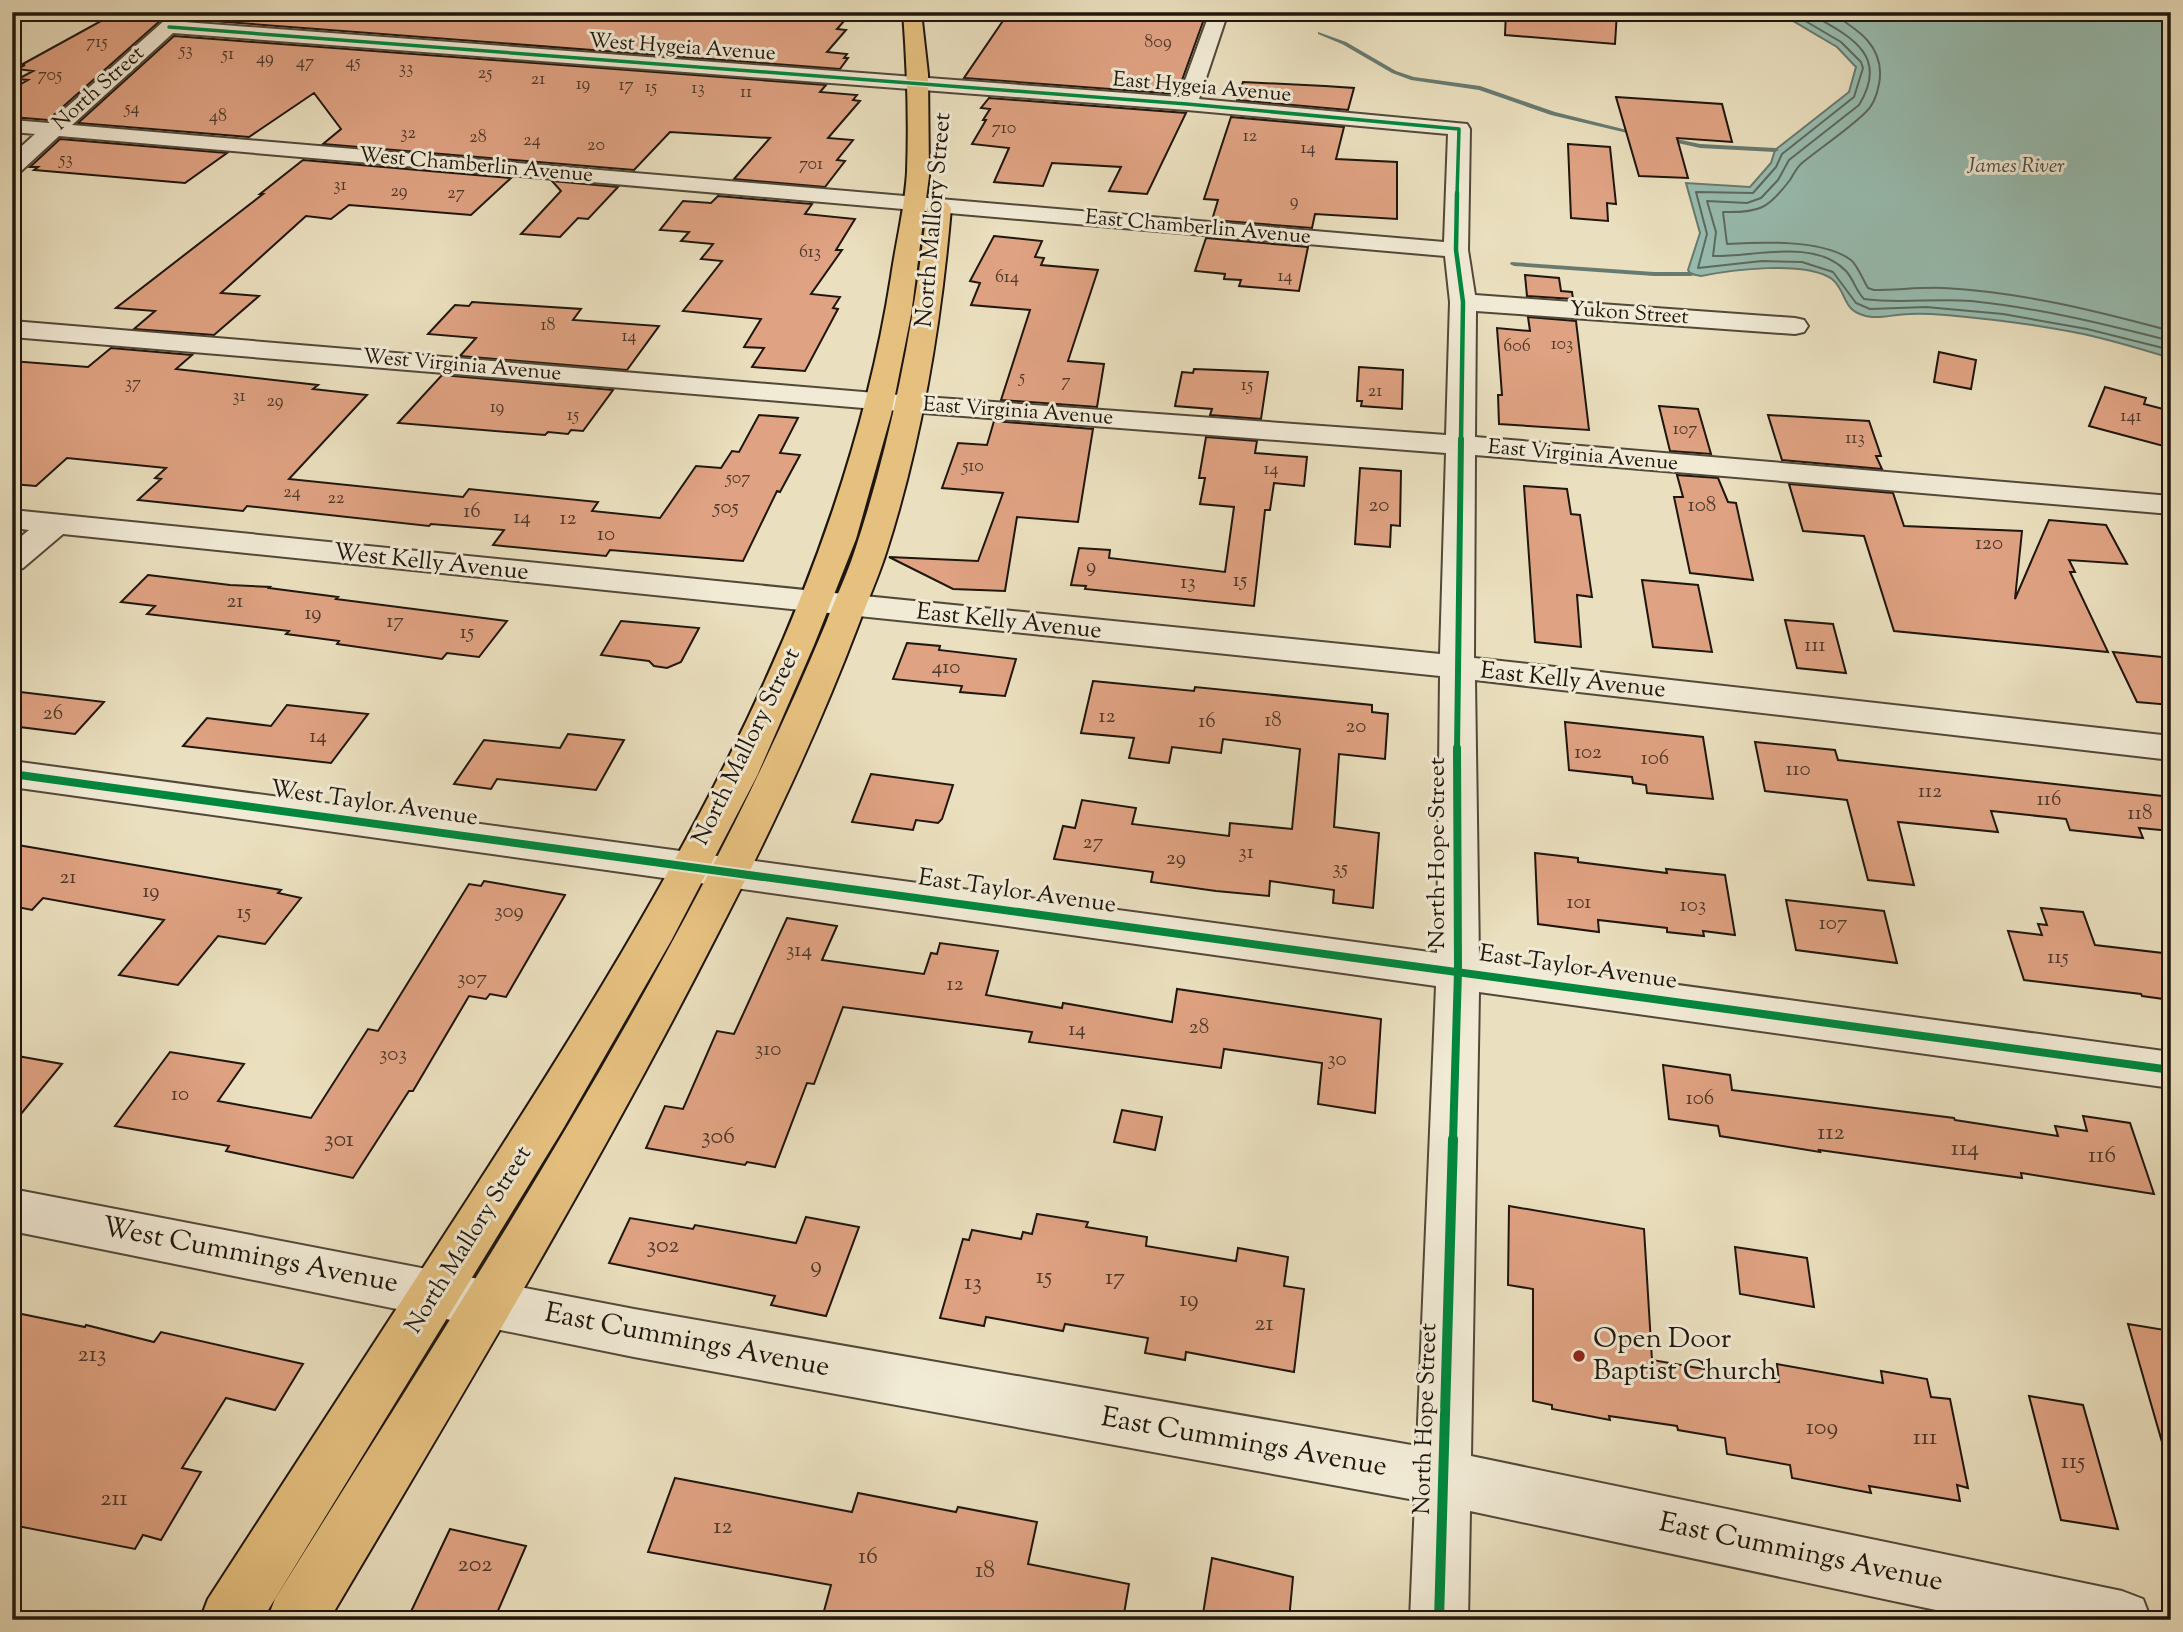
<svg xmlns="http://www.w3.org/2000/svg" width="2183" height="1632" viewBox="0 0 2183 1632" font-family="'Sorts Mill Goudy',serif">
	<rect width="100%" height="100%" fill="#eadfbe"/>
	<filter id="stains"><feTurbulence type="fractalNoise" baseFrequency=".00286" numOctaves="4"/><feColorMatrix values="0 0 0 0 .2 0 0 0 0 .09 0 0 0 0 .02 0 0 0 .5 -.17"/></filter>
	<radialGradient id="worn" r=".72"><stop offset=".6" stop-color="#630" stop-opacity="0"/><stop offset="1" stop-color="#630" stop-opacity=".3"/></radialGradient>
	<path fill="#98bdb1" stroke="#687a6f" stroke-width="2" d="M1778 12H2171V358C2140 349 2109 339 2078 333 2035 324 1990 319 1946 315 1934 314 1921 313 1909 314 1896 314 1884 318 1872 317 1840 313 1849 293 1832 279 1805 260 1731 270 1701 276L1691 274 1688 270 1700 233 1686 183 1750 187 1771 163 1775 150 1849 92 1856 67 1837 47Z"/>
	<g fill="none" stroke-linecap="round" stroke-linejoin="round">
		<path stroke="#5c6a5f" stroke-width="2" d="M1790 12 1841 42 1861 62 1863 68 1854 97 1782 154 1776 167 1753 193 1696 192 1707 234 1698 268 1762 261 1802 262 1833 272 1856 303 1870 309 1926 307 2003 314 2087 329 2171 350
			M1807 12C1847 35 1891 53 1859 105L1789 160 1778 180 1761 198 1747 203 1707 201 1716 232 1713 256C1753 257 1815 238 1846 271 1854 280 1856 291 1864 299 1899 304 1935 298 1971 301 2039 308 2105 324 2171 341
			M1829 12C1858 29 1886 47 1879 84 1877 95 1873 106 1865 113 1846 131 1823 146 1802 163 1796 168 1794 174 1790 180 1768 209 1759 213 1723 212L1727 244C1760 242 1823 239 1851 260 1858 266 1863 280 1868 288L1874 290C1897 290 1921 287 1944 288 2021 292 2097 311 2171 331"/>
		<path fill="#687a6f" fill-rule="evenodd" d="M1318 32 1346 42 1396 71 1414 77 1480 86 1555 112 1643 134 1640 136 1551 115 1479 90 1411 80 1392 73 1342 44 1318 34Z
			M1662 136 1700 144 1775 148 1779 150 1775 152 1700 148 1660 139V137Z
			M1511 262 1654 272H1691L1695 274 1691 276H1654L1514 266 1510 264Z"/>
	</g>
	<path fill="#dfa282" stroke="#1f160d" stroke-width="2" d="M227 12H373L459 19 469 13 545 18 552 12 659 17 665 12H673L797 19 803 12H852L837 29 846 30 827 52 847 54 844 58H848L840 69 212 21Z
		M1009 12H1054L1204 19 1177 94 964 78Z
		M1506 12H1617L1615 44 1505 35Z
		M110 16 161 20 48 120 12 117V89L28 80 18 79 33 71 17 69 25 65H21Z
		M174 36 826 85 820 92 857 95 853 100 860 101 828 138 853 140 837 160 845 161 825 187 734 179 770 138 670 132 634 170 323 144 341 129 314 93 249 137 78 123Z
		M1243 82 1325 86 1354 88 1348 110 1237 100Z
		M1616 97 1722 104 1732 142 1677 138 1688 178 1639 176Z
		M989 98 1186 113 1147 194 1109 191 1121 167 1052 163 1043 186 994 182 1009 148 972 144 986 120H983L990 109 981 108Z
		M1231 117 1344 127 1336 159 1397 162V219L1315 214 1312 228 1212 220 1218 200 1204 199Z
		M60 139 227 153 185 183 34 170 38 167H30Z
		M1568 144 1610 147 1616 204 1607 203 1608 221 1571 218Z
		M303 160 511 178 471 215 349 205 331 219 306 216 221 293 259 296 214 335 134 329 155 311 116 308 263 194H260Z
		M552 181 618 187 588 219 578 218 560 237 521 234 561 191Z
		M718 196 812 204 805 214 855 219 836 250H842L811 294 840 297 833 308 838 309 805 371 752 367 764 348 744 347 761 319 683 311 722 261 701 259 713 244 681 241 689 232 660 230 683 201 711 203Z
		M994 236 1042 241 1035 257 1044 258 1041 265 1098 270 1068 361 1104 364 1097 407 1001 400 1030 310 971 305 980 283 970 281Z
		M1206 238 1308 247 1299 291 1239 286 1241 280 1224 279 1225 274 1195 271Z
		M1525 275 1559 278 1561 291 1572 292 1573 299 1527 296Z
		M472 302 581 309 573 320 659 326 627 370 460 356 476 338 428 334 455 305 469 306Z
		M1528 317 1576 321 1589 430 1499 424 1498 395H1502L1497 328 1530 331Z
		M111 348 192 355 176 369 318 385 313 389 367 395 289 479 463 497 469 489 598 502 592 511 660 518 696 466 721 468 732 451 739 452 759 415 798 418 780 453 800 455 780 492 777 491 743 561 610 550 606 556 493 545 504 530 431 524 429 526 247 506 243 511 138 500 161 479 155 478 166 468 67 458 36 486 12 484V361L88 367Z
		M1939 352 1976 360 1971 389 1934 382Z
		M1359 367 1403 370 1402 409 1361 406 1362 401H1357Z
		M1194 369 1268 372 1261 419 1210 415 1212 409 1175 406 1182 372 1193 373Z
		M442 375 613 390 583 431 571 430 568 434 548 432 545 435 398 423Z
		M2105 387 2146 398 2144 404 2171 411V448L2089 426Z
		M1659 406 1698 409 1711 454 1670 451Z
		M1768 415 1869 421 1881 456H1876L1882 469 1782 460Z
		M994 421 1093 429 1078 522 1017 517 1005 591 953 589 889 557 978 561 1003 493 942 488 958 443 987 445Z
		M1206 437 1257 441 1255 453 1307 457 1304 486 1274 483 1270 510H1265L1254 606 1085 589 1086 586 1071 585 1079 548 1110 550 1109 558 1225 572 1234 507 1200 504 1205 478H1199Z
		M1360 468 1401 471 1400 526 1391 525 1390 547 1355 544Z
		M1677 475 1718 478 1728 502 1736 503 1753 580 1690 573 1674 497H1683Z
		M1789 484 1893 493 1904 526 2022 531 2015 599 2049 520 2106 525 2127 564 2069 560 2075 572H2070L2108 652 1894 631 1864 536 1803 531Z
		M1524 486 1567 489 1571 514 1580 515 1592 597 1577 595 1581 647 1535 642Z
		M148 575 230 585 270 587 269 588 338 597 336 599 507 621 479 657 447 653 442 659 337 644 339 641 286 634 289 631 147 614 155 606 121 602Z
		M1642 580 1698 585 1712 652 1653 647Z
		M1785 620 1833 624 1846 673 1797 668Z
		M621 621 699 628 681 662 667 668 654 666 649 661 601 655Z
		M907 643 940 646 939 650 1016 659 1005 696 960 692 962 686 893 679Z
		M2113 652 2171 658V705L2137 702Z
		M1093 681 1194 691 1195 687 1372 705V712L1388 714 1385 759 1339 754 1334 827 1379 833 1373 908 1333 903 1334 890 1270 881 1269 896 1216 891 1151 882 1153 872 1054 859 1063 826 1075 828 1082 800 1136 808 1132 824 1229 836 1230 823 1292 829 1300 749 1223 739 1221 753 1172 747 1169 763 1129 758 1134 738 1081 733Z
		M12 691 104 702 75 734 12 726Z
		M287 705 368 714 331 763 183 746 207 718 271 726Z
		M1565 722 1703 737 1713 799 1647 793 1646 785 1633 783 1632 777 1569 770Z
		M568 734 624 740 596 790 497 779 491 789 454 784 484 740 560 748Z
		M1755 742 1835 750 1838 760 2171 797V831L2139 828 2143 838 2070 830 2066 819 1991 811 1998 832 1898 822 1914 885 1868 880 1847 800 1765 791Z
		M871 774 953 785 942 819 938 823 916 820 913 830 852 822Z
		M12 844 281 890 278 893 301 898 265 944 218 936 178 985 119 975 164 920 43 898 32 910 12 906Z
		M1535 853 1578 858V862L1667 873 1666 869 1725 875 1735 935 1703 931 1704 936 1667 932V928L1598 920 1599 932 1538 924Z
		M484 881 565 895 506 997 490 994 486 999 469 996 413 1091H409L353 1178 226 1151 229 1146 115 1126 170 1052 244 1064 218 1101 311 1118 368 1029 378 1031 469 884 481 886Z
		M1786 900 1884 911 1897 963 1796 950Z
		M2041 908 2083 912 2095 945 2171 954V1000L2142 996 2141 994 2024 980 2008 931 2042 935 2038 924 2047 925Z
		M787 918 837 926 822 960 924 974 931 953 937 954 940 943 998 951 986 995 1062 1008 1063 1003 1172 1022 1177 989 1381 1019 1375 1113 1318 1104 1322 1063 1224 1049 1221 1068 1029 1042 1032 1032 843 1007 814 1084 807 1083 775 1167 747 1162 745 1165 646 1148 665 1106 683 1109 717 1031 734 1034Z
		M12 1055 62 1064 12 1125Z
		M1663 1065 1730 1075 1732 1090 1954 1118 1955 1120 2058 1136 2055 1126 2087 1131 2083 1116 2130 1123 2154 1194 2021 1173 2022 1178 1819 1150 1820 1152 1720 1136 1718 1126 1669 1119Z
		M1122 1110 1162 1117 1155 1150 1114 1142Z
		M1509 1206 1644 1229 1652 1360 1779 1382 1777 1364 1883 1383 1881 1371 1927 1379 1931 1397 1950 1399 1968 1488 1957 1485 1960 1501 1869 1486 1871 1493 1792 1478 1790 1465 1727 1454 1725 1438 1678 1430 1677 1426 1609 1416 1610 1420 1552 1409V1405L1533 1401V1289L1508 1285Z
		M1037 1214 1088 1222 1086 1227 1147 1237 1146 1246 1236 1261 1238 1248 1288 1257 1284 1286 1304 1289 1294 1372 1186 1352 1185 1360 1145 1353 1148 1338 1065 1324 1063 1331 986 1317 984 1326 940 1318 963 1239 969 1240 972 1230 1021 1239 1023 1232 1032 1234Z
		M806 1217 859 1227 826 1316 771 1305 775 1296 609 1263 630 1218 693 1229 695 1225 796 1243Z
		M1735 1247 1807 1258 1814 1307 1740 1294Z
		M12 1312 85 1327 86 1325 154 1342 161 1332 303 1364 275 1410 226 1398 182 1468 201 1472 161 1540 143 1535 135 1549 12 1525Z
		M2128 1324 2171 1331V1440L2162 1442Z
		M2029 1396 2083 1405 2118 1529 2061 1520Z
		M675 1478 852 1512 858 1493 956 1512 958 1507 1037 1522 1028 1564 1129 1584 1123 1620H867L824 1611 831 1585 648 1552Z
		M450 1529 526 1546 494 1620H407Z
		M1212 1558 1293 1577 1289 1620H1202Z"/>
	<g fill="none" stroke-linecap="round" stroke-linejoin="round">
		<defs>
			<path id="minor" d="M174 12H194L184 22 1179 97 1210 12H1228L1199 99 1467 124 1470 129 1468 250 1475 295 1795 318 1804 320 1808 326 1804 332 1795 334 1476 311 1475 437 2171 496V514L1475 455 1474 658 2171 736V760L1475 680 1479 958 2171 1052V1088L1479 992 1471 1456 2122 1591 2143 1599 2151 1620H1983L1470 1511 1468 1620H1410L1415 1500 634 1357 12 1231V1189L634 1309 1417 1446 1436 986 12 787V761L1437 953 1440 676 63 534 23 568 12 571V544L29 530 12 528V510L1440 654 1446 453 911 412 12 337V321L911 396 1446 435 1450 302 1445 256 59 136 20 172 12 174V155L35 134 12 132V120L49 123ZM173 33 1187 110 1448 134 1444 242 72 125Z"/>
			<path id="major" d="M903 12H921L928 74 929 176 911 315 891 415 856 539 814 645 757 776 671 941 563 1129 262 1620H200L208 1599C295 1465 382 1331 469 1197 651 915 838 615 891 277 896 242 905 207 907 172 909 118 907 65 903 12Z
				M939 201 947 203 951 208C941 325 922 441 886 553 878 578 867 602 858 626 817 734 768 837 715 939 596 1172 462 1395 329 1620H267L275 1599C422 1363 574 1130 703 884 748 799 789 712 826 623 835 599 847 575 855 550 892 439 914 324 927 208L931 203Z"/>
		</defs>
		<use href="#minor" stroke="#524839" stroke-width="4"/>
		<use href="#major" stroke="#1f160d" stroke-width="4"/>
		<use href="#minor" fill="#f1ead5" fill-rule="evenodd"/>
		<use href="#major" fill="#e5c07f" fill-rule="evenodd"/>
		<defs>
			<path id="cycleway-far4" d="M169 27 1187 104 1459 129 1457 195"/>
			<path id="cycleway-far3" d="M1457 193 1456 250 1463 302 1461 440"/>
			<path id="cycleway-far2" d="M1457 750 1461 439"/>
			<path id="cycleway-far1" d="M12 774 2171 1070
				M1453 1140 1458 971 1457 748"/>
			<path id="cycleway" d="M1439 1620 1453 1139"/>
		</defs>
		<use href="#cycleway-far4" stroke="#f1ead5" stroke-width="6"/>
		<use href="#cycleway-far3" stroke="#f1ead5" stroke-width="7"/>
		<use href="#cycleway-far2" stroke="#f1ead5" stroke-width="10"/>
		<use href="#cycleway-far1" stroke="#f1ead5" stroke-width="12"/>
		<use href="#cycleway" stroke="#f1ead5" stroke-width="14"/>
		<use href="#cycleway-far4" stroke="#00873e" stroke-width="3.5"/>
		<use href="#cycleway-far3" stroke="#00873e" stroke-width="4.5"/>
		<use href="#cycleway-far2" stroke="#00873e" stroke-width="6"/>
		<use href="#cycleway-far1" stroke="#00873e" stroke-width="8"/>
		<use href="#cycleway" stroke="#00873e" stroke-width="10"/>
	</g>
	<circle fill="#8f2418" stroke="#f1ead5" stroke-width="2.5" cx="1579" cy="1356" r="7"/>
	<g text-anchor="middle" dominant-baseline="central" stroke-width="6" stroke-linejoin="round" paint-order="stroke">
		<g font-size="18" fill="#4f392a">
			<text x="97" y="43">715</text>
			<text x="1158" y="43">809</text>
			<text x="186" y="51">53</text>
			<text x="228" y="55">51</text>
			<text x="265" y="59">49</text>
			<text x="305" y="63">47</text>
			<text x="353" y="63">45</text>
			<text x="406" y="69">33</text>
			<text x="485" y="74">25</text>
			<text x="50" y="76">705</text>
			<text x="538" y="80">21</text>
			<text x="583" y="85">19</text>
			<text x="626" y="86">17</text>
			<text x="651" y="88">15</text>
			<text x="698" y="89">13</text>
			<text x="746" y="93">11</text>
			<text x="132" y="109">54</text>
			<text x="218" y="117">48</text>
			<text x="1004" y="129">710</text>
			<text x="408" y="134">32</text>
			<text x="1250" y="137">12</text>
			<text x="478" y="138">28</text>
			<text x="532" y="141">24</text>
			<text x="596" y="146">20</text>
			<text x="1308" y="149">14</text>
			<text x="66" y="160">53</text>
			<text x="811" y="165">701</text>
			<text x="340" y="186">31</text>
			<text x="399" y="192">29</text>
			<text x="456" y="194">27</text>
			<text x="1294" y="202">9</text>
			<text x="810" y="253">613</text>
			<text x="1285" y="277">14</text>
			<text x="1007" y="278">614</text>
			<text x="548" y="326">18</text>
			<text x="629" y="337">14</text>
			<text x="1562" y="345">103</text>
			<text x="1517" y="347">606</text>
			<text x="1022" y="378">5</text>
			<text x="1066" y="382">7</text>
			<text x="133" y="384">37</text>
			<text x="1247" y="386">15</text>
			<text x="1375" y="392">21</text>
			<text x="239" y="397">31</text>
			<text x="275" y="402">29</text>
			<text x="497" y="408">19</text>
			<text x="573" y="416">15</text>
			<text x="2131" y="417">141</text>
			<text x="1685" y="430">107</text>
			<text x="1855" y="439">113</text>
			<text x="973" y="467">510</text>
			<text x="1271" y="470">14</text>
			<text x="738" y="479">507</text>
			<text x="292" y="493">24</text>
			<text x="336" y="499">22</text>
		</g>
		<g font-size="21" fill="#1f160d" stroke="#f1ead5">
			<text transform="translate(682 48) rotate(4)">West Hygeia Avenue</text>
			<text transform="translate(1202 88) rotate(5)">East Hygeia Avenue</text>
			<text transform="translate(99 89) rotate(-42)">North Street</text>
			<text transform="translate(476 166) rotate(5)">West Chamberlin Avenue</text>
			<text transform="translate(1198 228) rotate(5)">East Chamberlin Avenue</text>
			<text transform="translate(1629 314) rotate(4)">Yukon Street</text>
			<text transform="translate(462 366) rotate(5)">West Virginia Avenue</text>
			<text transform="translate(1018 412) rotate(4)">East Virginia Avenue</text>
			<text transform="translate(1583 456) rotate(5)">East Virginia Avenue</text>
		</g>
		<g font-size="21" font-style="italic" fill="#495046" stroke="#f1ead5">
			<text x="2016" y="167">James River</text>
		</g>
		<g font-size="21" fill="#4f392a">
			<text x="1379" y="506">20</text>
			<text x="1702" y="506">108</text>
			<text x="726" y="508">505</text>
			<text x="472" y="512">16</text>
			<text x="522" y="518">14</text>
			<text x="568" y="519">12</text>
			<text x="606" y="535">10</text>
			<text x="1989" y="544">120</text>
			<text x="1091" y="567">9</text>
			<text x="1240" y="581">15</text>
			<text x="1188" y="583">13</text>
			<text x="235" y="602">21</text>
			<text x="313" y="614">19</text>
			<text x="395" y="622">17</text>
			<text x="467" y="633">15</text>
			<text x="1815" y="646">111</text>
			<text x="946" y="668">410</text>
			<text x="53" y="714">26</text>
			<text x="1107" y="717">12</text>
			<text x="1273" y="721">18</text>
			<text x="1207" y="722">16</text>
			<text x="1356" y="727">20</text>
			<text x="318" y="737">14</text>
			<text x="1588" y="753">102</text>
			<text x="1655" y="759">106</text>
			<text x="1798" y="770">110</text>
			<text x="1930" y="792">112</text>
			<text x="2049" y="800">116</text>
			<text x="2140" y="814">118</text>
			<text x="1093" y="843">27</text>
			<text x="1246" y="853">31</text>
			<text x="1176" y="859">29</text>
			<text x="1340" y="869">35</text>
			<text x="68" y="878">21</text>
			<text x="151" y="892">19</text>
			<text x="1579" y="903">101</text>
			<text x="1693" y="906">103</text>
			<text x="509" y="912">309</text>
			<text x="244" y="913">15</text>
			<text x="1833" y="924">107</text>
			<text x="799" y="951">314</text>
			<text x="2058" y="958">115</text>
			<text x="472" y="979">307</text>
			<text x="955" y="985">12</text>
			<text x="1199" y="1028">28</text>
			<text x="1077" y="1030">14</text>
			<text x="768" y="1050">310</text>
			<text x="393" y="1055">303</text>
			<text x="1337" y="1060">30</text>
			<text x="180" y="1095">10</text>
			<text x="1700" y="1099">106</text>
		</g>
		<g font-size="24" fill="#1f160d" stroke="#f1ead5">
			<text transform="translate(934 220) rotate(-85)">North Mallory Street</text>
			<text transform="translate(431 563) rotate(6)">West Kelly Avenue</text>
			<text transform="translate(1009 622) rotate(6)">East Kelly Avenue</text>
			<text transform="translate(1573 681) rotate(6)">East Kelly Avenue</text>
			<text transform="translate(747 747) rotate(-64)">North Mallory Street</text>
			<text transform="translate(374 804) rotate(8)">West Taylor Avenue</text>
			<text transform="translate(1438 853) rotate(-90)">North Hope Street</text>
			<text transform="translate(1017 892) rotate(8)">East Taylor Avenue</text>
			<text transform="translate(1578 968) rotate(8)">East Taylor Avenue</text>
			<text transform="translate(469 1240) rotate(-58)">North Mallory Street</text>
			<text transform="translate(1426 1419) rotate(-88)">North Hope Street</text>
		</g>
		<g font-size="24" fill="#4f392a">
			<text x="1831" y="1133">112</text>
			<text x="718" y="1137">306</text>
			<text x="339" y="1140">301</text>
			<text x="1965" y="1149">114</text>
			<text x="2102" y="1156">116</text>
			<text x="663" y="1246">302</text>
			<text x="816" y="1266">9</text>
			<text x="1044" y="1277">15</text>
			<text x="1115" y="1278">17</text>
			<text x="973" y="1283">13</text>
			<text x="1189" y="1300">19</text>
			<text x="1264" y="1324">21</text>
			<text x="92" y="1355">213</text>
			<text x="1822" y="1428">109</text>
			<text x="1925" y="1438">111</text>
			<text x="2073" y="1462">115</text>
			<text x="114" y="1499">211</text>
			<text x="723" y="1527">12</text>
			<text x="868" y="1557">16</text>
			<text x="475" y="1565">202</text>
			<text x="985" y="1571">18</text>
		</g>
		<g font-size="28" fill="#1f160d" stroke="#f1ead5">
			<text transform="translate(250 1256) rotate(11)">West Cummings Avenue</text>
			<text transform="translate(687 1341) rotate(11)">East Cummings Avenue</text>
			<text transform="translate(1244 1443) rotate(10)">East Cummings Avenue</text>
			<text transform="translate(1801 1553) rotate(12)">East Cummings Avenue</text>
		</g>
		<g font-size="28" fill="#1f160d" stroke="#f1ead5" text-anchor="start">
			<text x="1593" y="1340">Open Door<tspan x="1593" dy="32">Baptist Church</tspan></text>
		</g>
	</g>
	<rect width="2183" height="1632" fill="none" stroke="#eadfbe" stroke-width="42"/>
	<rect x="14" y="14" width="2155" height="1604" fill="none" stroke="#1f160d" stroke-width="3.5"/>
	<rect x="21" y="21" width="2141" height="1590" fill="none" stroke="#1f160d" stroke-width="2"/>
	<rect width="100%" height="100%" filter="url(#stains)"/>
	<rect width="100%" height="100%" fill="url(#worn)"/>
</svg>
